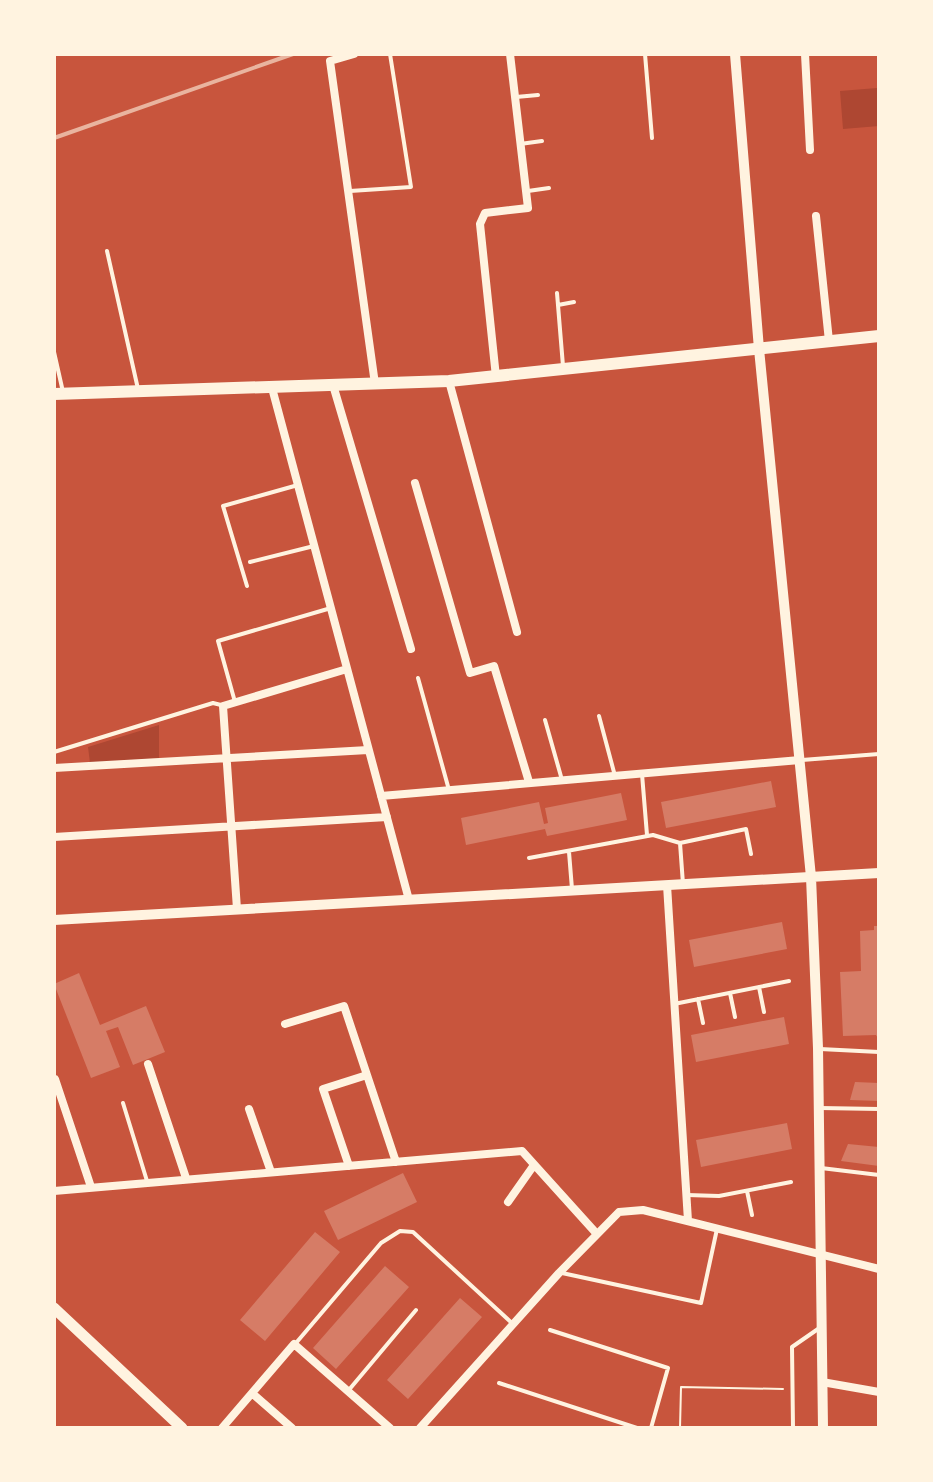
<svg xmlns="http://www.w3.org/2000/svg" width="933" height="1482" viewBox="0 0 933 1482" font-family="Roboto,sans-serif">
	<rect width="100%" height="100%" fill="#c8553d"/>
	<path fill="#ae4732" d="M877 88 879 126 843 129 840 91Z
		M159 725V758L90 763 88 747Z"/>
	<path fill="#d67c66" d="M771 781 776 807 666 828 661 802Z
		M621 793 627 820 547 836 545 829 466 845 461 818 539 802 544 824 548 823 545 808Z
		M782 922 787 949 694 967 689 940Z
		M874 926H879V1040L876 1035 843 1036 840 972 861 971 860 931 874 930Z
		M79 973 100 1025 146 1006 165 1052 133 1065 118 1027 106 1031 120 1067 91 1078 54 984Z
		M784 1017 789 1044 696 1062 691 1035Z
		M855 1082 879 1083V1101L850 1100Z
		M787 1123 792 1149 701 1167 696 1140Z
		M848 1144 879 1147V1166L841 1161Z
		M403 1173 417 1202 338 1240 324 1211Z
		M315 1232 340 1252 265 1341 240 1320Z
		M385 1266 409 1287 336 1369 313 1348Z
		M460 1298 482 1317 408 1399 387 1380Z"/>
	<g fill="none" stroke-linecap="round" stroke-linejoin="round">
		<path stroke="#fff3e0" stroke-width="2" d="M680 1428 681 1387 783 1389"/>
		<path stroke="#fff3e0" stroke-width="4" d="M645 54 652 138
			M516 97 538 95
			M520 144 542 141
			M350 191 411 187 390 54
			M528 191 549 188
			M107 251 138 389
			M557 293 563 366
			M558 305 574 302
			M54 352 63 392
			M250 562 314 546
			M247 586 223 506 298 485
			M418 678 449 790
			M235 702 218 641 331 608
			M599 716 615 776
			M545 720 562 780
			M54 752 213 703 221 705
			M802 760 879 754
			M642 774 647 835
			M680 843 683 884
			M569 852 572 889
			M529 858 653 835 680 843 746 829 751 854
			M759 987 764 1012
			M730 993 735 1017
			M698 999 703 1023
			M674 1004 789 981
			M820 1049 879 1052
			M123 1103 147 1181
			M820 1108 879 1109
			M821 1168 879 1175
			M747 1191 752 1215
			M687 1195 719 1196 791 1182
			M562 1273 701 1303 717 1229
			M550 1330 668 1368 651 1428
			M296 1343 381 1243 400 1231 413 1232 513 1324
			M499 1383 637 1428
			M348 1391 416 1310
			M793 1428 792 1347 818 1329"/>
		<path stroke="#fff3e0" stroke-width="8" d="M354 54 330 61 375 384
			M805 54 810 150
			M816 216 829 341
			M496 377 480 224 485 213 528 208 510 54
			M449 381 517 632
			M333 385 411 649
			M272 388 409 900
			M415 483 470 673 494 666 529 782
			M54 768 368 750
			M381 796 800 760
			M54 837 387 817
			M667 885 688 1221
			M237 909 223 706 347 669
			M285 1024 344 1006 396 1162
			M148 1064 186 1178
			M55 1079 91 1187
			M249 1109 271 1172
			M349 1166 323 1089 367 1075
			M54 1191 522 1151 596 1233
			M508 1202 534 1165
			M822 1382 879 1392
			M253 1394 292 1428
			M222 1428 294 1344 390 1428
			M420 1428 559 1273 619 1212 643 1210 879 1269"/>
		<path stroke="#fff3e0" stroke-width="10" d="M735 54 759 349 811 877 818 1048 823 1428
			M54 920 879 873"/>
		<path stroke="#fff3e0" stroke-width="11" d="M54 1308 182 1428"/>
		<path stroke="#fff3e0" stroke-width="12" d="M54 394 449 381 879 336"/>
		<path stroke="#e9b49f" stroke-width="4" d="M54 138 293 54"/>
	</g>
	<rect width="933" height="1482" fill="none" stroke="#fff3e0" stroke-width="112"/>
</svg>
